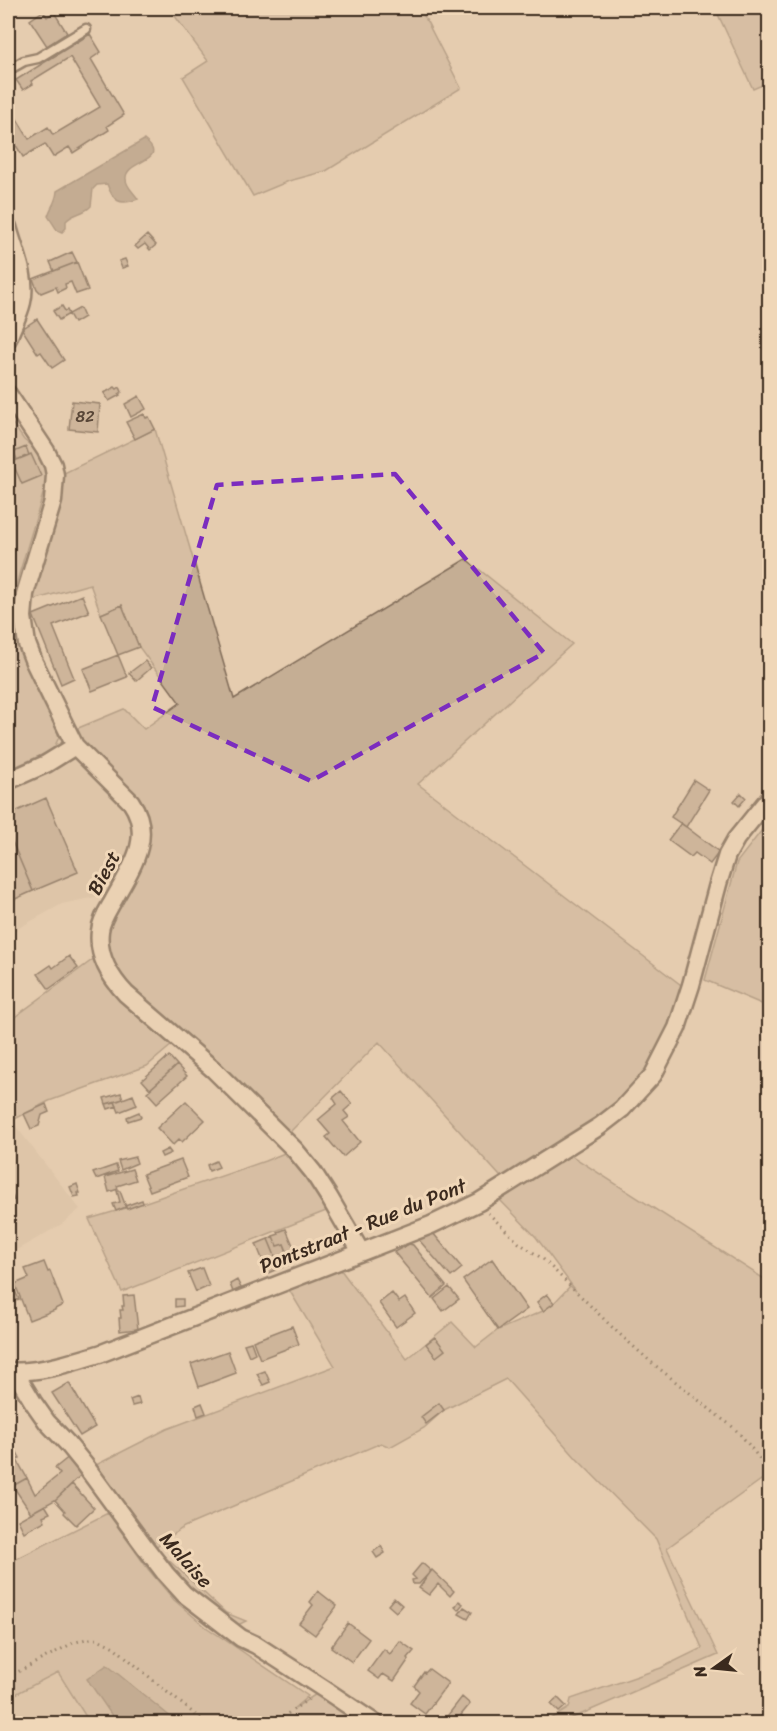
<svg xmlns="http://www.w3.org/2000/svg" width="777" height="1731" viewBox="0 0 777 1731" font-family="Sriracha,sans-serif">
	<rect width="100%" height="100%" fill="#e5ccaf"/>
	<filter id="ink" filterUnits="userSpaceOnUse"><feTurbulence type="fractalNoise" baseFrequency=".0167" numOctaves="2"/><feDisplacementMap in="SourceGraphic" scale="12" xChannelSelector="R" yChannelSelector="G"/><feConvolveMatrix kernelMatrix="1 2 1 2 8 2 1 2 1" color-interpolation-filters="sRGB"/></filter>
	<g filter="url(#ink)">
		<path fill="#d5bda1" d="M61 733 123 797 132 829V841L118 875 105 895 62 904 8 934V769L47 735Z
			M8 1116 80 1209 62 1224 8 1255Z
			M93 1643 201 1724H8V1685Z"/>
		<path fill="#c5ae94" stroke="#806c59" stroke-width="1.5" d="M169 8H420L461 88 326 171 289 181 253 196 183 77 208 61Z
			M715 8H769V82L753 89Z
			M8 417 24 440 36 450 47 471 46 484 15 588 20 592 47 701 59 737 53 750 8 770Z
			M155 429 234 699 466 559 572 644 418 784 685 988 666 1038 651 1067 629 1098 561 1149 769 1282V1491L761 1480 667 1548 718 1655 561 1723H541L551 1719 569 1708 571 1699 661 1668 702 1648 656 1539 577 1459 506 1379 444 1410 424 1428 390 1447 381 1443 184 1527 155 1547 94 1466 167 1429 335 1366 288 1288 338 1266 407 1359 452 1322 476 1347 498 1330 543 1311 554 1303 570 1286 576 1291 536 1237 500 1200 560 1151 505 1177 500 1176 379 1042 287 1135 121 982 110 961 106 923 126 897 146 854 148 826 144 805 86 750 76 729 124 709 144 729 180 703 139 647 122 605 101 614 90 584 30 601 62 474Z
			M769 821V1007L705 980 737 862Z
			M95 958 173 1044 147 1066 49 1101 11 1121 8 1116V1022Z
			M287 1152 322 1200 326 1211 122 1292 89 1219 143 1203 265 1161Z
			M108 1513 148 1569 174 1600 206 1627 308 1696 293 1709 324 1689 371 1723H270L279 1717 267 1724 85 1723 88 1720 58 1672 8 1698V1563Z
			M162 1554 226 1613 246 1621 236 1626 217 1617 158 1558Z"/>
		<path fill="#9b8670" stroke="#75614f" stroke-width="1.5" d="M144 140C172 161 124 160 126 179 126 187 134 192 138 199 119 206 113 201 107 184L97 185 93 189 91 206C84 214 73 213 66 221V228L62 232 57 230 48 216C51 206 56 203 57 191Z
			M107 1665 178 1723H117L87 1679Z"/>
		<path fill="#b19981" stroke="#3b2a1e" stroke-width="1.5" d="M43 11 47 17 54 12 67 33 47 46 30 20Z
			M90 34 101 52 91 59 124 115 107 126 109 130 73 153 69 147 53 157 45 144 23 157 14 142 8 146V104L29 139 48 127 53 135 100 107 70 57 31 81 33 84 23 90 16 80Z
			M147 235 156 245 150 250 145 244 138 249 135 246Z
			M72 252 77 262 54 271 50 262Z
			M125 259 128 266 122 268 119 261Z
			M77 262 88 290 76 294 71 282 65 284 66 288 58 292 56 287 41 293 37 289 33 279Z
			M62 306 65 311 67 310 69 314 59 320 53 311Z
			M80 308 84 317 74 323 69 314Z
			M37 319 64 360 52 368 41 352 38 354 22 329Z
			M115 387 117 389 120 387 122 392 119 394 120 395 109 401 104 393Z
			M139 396 146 409 131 417 125 404Z
			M72 401 100 404 98 432 69 429Z
			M144 414 146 418 149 417 155 429 135 439 126 422Z
			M26 447 29 455 17 460 14 452Z
			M31 454 41 476 22 484 12 462Z
			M82 595 89 612 53 626 74 678 61 684 33 615Z
			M122 605 139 647 118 655 101 614Z
			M118 655 127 677 92 691 83 669Z
			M145 661 151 668 136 681 129 673Z
			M694 780 709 790 686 827 671 817Z
			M741 793 746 798 739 806 734 801Z
			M46 798 78 872 33 891 8 832V815Z
			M681 823 719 852 710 864 695 853 691 857 668 840Z
			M8 832 33 891 13 900 8 888Z
			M69 956 78 968 49 989 38 974 51 965 53 968Z
			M169 1056 177 1065 150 1089 142 1080Z
			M177 1065 187 1076 157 1103 147 1092Z
			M341 1091 352 1104 344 1111 349 1117 343 1121 360 1142 343 1157 326 1137 330 1134 318 1120 337 1104 333 1098Z
			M121 1093 123 1099 106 1104 104 1098Z
			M133 1095 137 1105 119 1112 115 1102Z
			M186 1101 205 1120 182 1142 179 1139 173 1145 157 1128Z
			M115 1102 117 1106 108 1109 106 1104Z
			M46 1104 49 1112 42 1115 39 1126 31 1129 24 1114Z
			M139 1112 141 1117 128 1121 127 1117Z
			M168 1149 171 1153 162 1157 160 1153Z
			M135 1157 137 1163 121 1170 118 1161Z
			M181 1160 188 1177 150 1191 143 1174Z
			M216 1161 219 1167 209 1171 207 1165Z
			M116 1165 118 1171 96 1179 93 1173Z
			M132 1169 136 1180 117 1186 118 1189 109 1192 105 1177Z
			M77 1184 80 1193H78L79 1196 74 1197 70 1187Z
			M8 1185 14 1200 8 1202Z
			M117 1191H120L126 1207 116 1211 113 1204 120 1202Z
			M142 1200 143 1203 127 1209 125 1206Z
			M286 1229 296 1252 288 1255 284 1244 277 1246 273 1236 279 1234 278 1232Z
			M433 1233 462 1268 451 1277 419 1240Z
			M273 1236 277 1246 284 1244 292 1263 280 1268 268 1239Z
			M268 1239 280 1268 268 1273 256 1244Z
			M409 1244 413 1245 446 1286 432 1298 394 1252Z
			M492 1259 527 1309 498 1330 463 1280Z
			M44 1262 48 1272 50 1271 63 1305 55 1309V1310L29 1320 15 1284 29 1278 25 1269Z
			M202 1268 209 1286 196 1292 188 1273Z
			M9 1271 14 1285 12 1286 19 1299 8 1303V1272Z
			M237 1280 241 1288 233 1292 230 1284Z
			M449 1287 459 1299 443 1311 434 1299Z
			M392 1293 399 1302 405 1298 415 1313 396 1327 379 1303Z
			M547 1294 554 1303 543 1311 537 1302Z
			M134 1295 138 1329 120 1331 119 1318H121L120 1310H123L122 1306H124L123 1296Z
			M175 1299H183V1306L175 1307Z
			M292 1326 299 1344 260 1359 253 1341Z
			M435 1337 445 1350 436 1357 426 1344Z
			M251 1342 255 1353 249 1356 244 1344Z
			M228 1351 236 1373 199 1387 191 1364Z
			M265 1371 270 1382 263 1385 257 1374Z
			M69 1383 95 1427 80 1436 52 1393Z
			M138 1397 140 1404 132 1406 130 1400Z
			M202 1403 206 1413 198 1416 195 1406Z
			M439 1403 444 1410 426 1424 421 1417Z
			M12 1443 20 1458 17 1460 27 1478 9 1488 8 1484V1446Z
			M70 1456 83 1473 55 1500 31 1513 15 1489 12 1491 9 1488 27 1478 35 1494 60 1474 55 1468Z
			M72 1484 94 1508 76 1525 64 1513 65 1511 55 1500Z
			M45 1505 50 1513 43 1516 45 1521 24 1532 18 1520Z
			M381 1546 385 1553 377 1558 373 1552Z
			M422 1563 431 1571 419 1584H413L412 1580 416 1579 412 1575Z
			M432 1570 454 1591 450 1596 438 1584 429 1595 419 1588Z
			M318 1591 337 1606 315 1635 299 1623 313 1605 310 1602Z
			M394 1598 402 1605 396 1612 388 1605Z
			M459 1601 463 1604 458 1610 455 1607Z
			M464 1607 472 1612 468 1619 459 1614Z
			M348 1623 369 1639 352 1662 331 1647Z
			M400 1641 414 1651 408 1658 409 1659 394 1681 383 1674 379 1679 368 1671 384 1649 390 1654Z
			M429 1669 448 1683 425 1714 410 1703 419 1691 414 1686 424 1672 425 1673Z
			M462 1697 470 1704 461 1715 471 1724H441Z
			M558 1698 566 1706 559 1712 551 1704Z"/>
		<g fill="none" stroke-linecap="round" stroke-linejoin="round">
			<defs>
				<path id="lane" d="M8 70 24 61 38 58 86 29"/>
				<path id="street" d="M8 227C14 250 28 278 22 302 19 315 12 327 8 339
					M8 394 46 451 53 465 55 475 53 501 25 594 23 617 27 644 34 662 75 746 131 802C155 837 130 870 113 901 108 910 101 920 100 931 97 955 110 977 126 994L214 1070 295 1150 313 1172 329 1197 361 1252
					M8 781 46 764 75 746
					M8 1371C39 1374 72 1362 102 1353L431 1225 479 1202 600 1126 622 1109 653 1075 677 1028 691 985 718 884 727 855 736 839 770 797
					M15 1372 33 1402 47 1422 67 1443 84 1464 145 1547 165 1573 184 1594 241 1638 256 1645 324 1689 376 1724"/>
			</defs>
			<use href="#lane" stroke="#3b2a1e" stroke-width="13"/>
			<use href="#street" stroke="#3b2a1e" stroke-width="21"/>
			<path stroke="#3b2a1e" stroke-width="3" stroke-dasharray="1.5 4.5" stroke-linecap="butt" d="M488 1213 519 1243 543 1259 614 1329 651 1362 722 1419C743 1432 753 1453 770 1471
				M8 1677 73 1643 86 1639H98L114 1647 167 1692 207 1724
				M273 1724 310 1698"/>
			<use href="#lane" stroke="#f0d7b8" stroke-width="8"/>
			<use href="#street" stroke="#f0d7b8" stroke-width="16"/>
		</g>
	</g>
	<path d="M0 0H777V1731H0ZM395 474 544 653 311 781 152 707 217 485Z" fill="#e5ccaf" fill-opacity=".55" fill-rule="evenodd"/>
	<path fill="none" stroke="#7b2cbf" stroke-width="4.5" stroke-dasharray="12 8" stroke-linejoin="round" d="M395 474 544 653 311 781 152 707 217 485Z"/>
	<g text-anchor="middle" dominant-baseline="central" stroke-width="6" stroke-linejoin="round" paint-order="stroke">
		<g font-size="16" fill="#584637">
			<text x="85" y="416">82</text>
		</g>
		<g font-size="20" fill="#3b2a1e" stroke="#f0d7b8">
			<text transform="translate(104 873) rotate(-62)">Biest</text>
			<text transform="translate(363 1226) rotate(-22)">Pontstraat - Rue du Pont</text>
			<text transform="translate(186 1560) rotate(48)">Malaise</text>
		</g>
	</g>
	<rect width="777" height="1731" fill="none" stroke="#f0d7b8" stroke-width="30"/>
	<rect x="15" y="15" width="747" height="1701" fill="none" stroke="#3b2a1e" stroke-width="2" filter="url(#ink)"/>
	<g transform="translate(714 1668) rotate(255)" stroke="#f0d7b8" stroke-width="4.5" paint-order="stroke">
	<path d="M0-4.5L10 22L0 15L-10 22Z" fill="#3b2a1e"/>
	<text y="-9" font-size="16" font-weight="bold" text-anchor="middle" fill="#3b2a1e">N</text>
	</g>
</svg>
